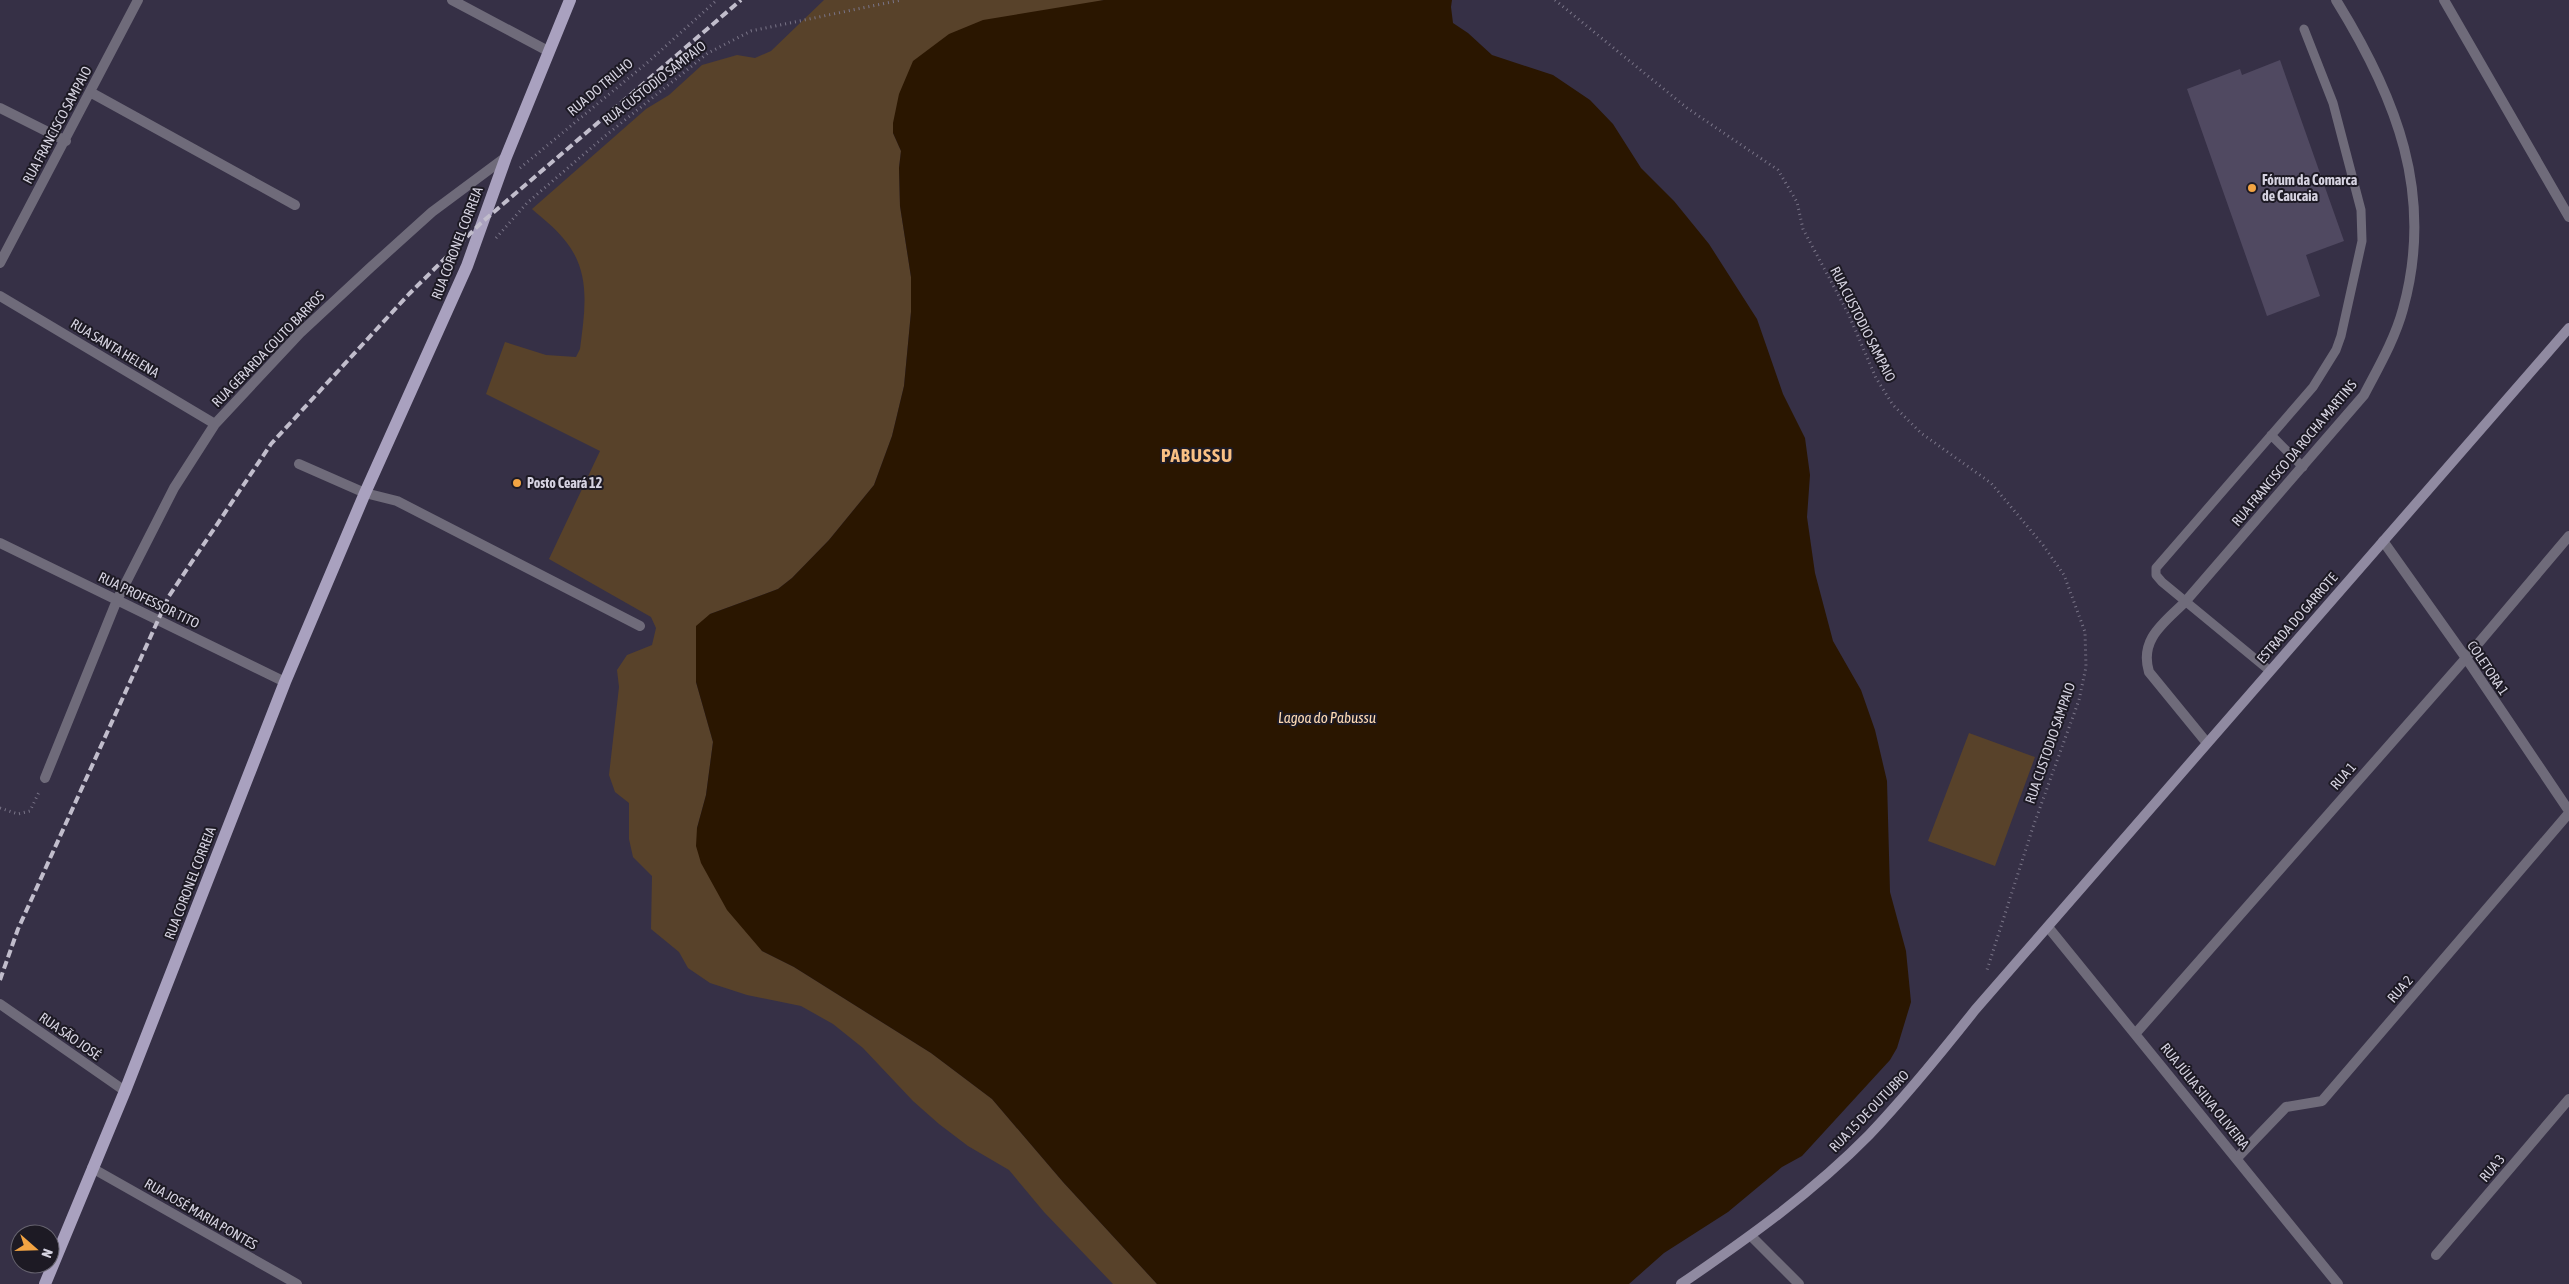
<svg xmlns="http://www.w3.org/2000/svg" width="2569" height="1284" viewBox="0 0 2569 1284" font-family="'Asap Condensed',sans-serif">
	<rect width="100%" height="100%" fill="#363046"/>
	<path fill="#58422a" d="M824 0H1104L1090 4 893 133 901 151 899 168 900 206 911 277V312L904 386 892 436 874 485 829 540 792 578 778 589 710 614 696 682 713 742 706 795 697 828 762 951 794 967 931 1053 992 1099 1063 1182 1157 1284H1113L1044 1212 1009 1170 968 1146 939 1124 913 1101 863 1048 833 1024 801 1006 747 995 710 983 688 968 679 952 651 929 652 876 633 857 629 839V803L615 792 609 775 619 687 617 670 627 655 652 645 656 628 651 617 549 559 600 451 486 394 505 342 546 355 576 357 580 349C585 309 592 271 563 238 554 227 542 218 532 209L646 109 669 95 702 65 737 55 755 58 771 51Z
		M1969 733 2035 757 1995 866 1928 841Z"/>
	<path fill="#2a1600" d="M1104 0H1452L1451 7 1453 23 1468 33 1492 55 1553 75 1590 100 1613 124 1641 168 1674 201 1709 244 1757 319 1783 394 1805 438 1810 475 1807 517 1815 573 1833 641 1861 690 1875 730 1887 781 1890 892 1906 951 1911 1002 1897 1048 1890 1060 1802 1156 1782 1167 1728 1212 1664 1253 1629 1284H1157L1063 1182 992 1099 931 1053 794 967 762 951 727 910 701 863 696 846 697 828 706 795 713 742 696 682V626L710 614 778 589 792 578 829 540 874 485 892 436 904 386 911 312V277L900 206 899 168 901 151 893 133V123L899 94 913 61 949 34 983 20Z"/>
	<path fill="#504961" d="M2280 60 2344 241 2306 255 2320 296 2267 316 2187 89 2240 69 2242 75Z"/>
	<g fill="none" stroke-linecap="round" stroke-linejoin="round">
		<path stroke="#7a7588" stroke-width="3" stroke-dasharray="1 4" stroke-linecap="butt" d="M1555 0 1687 108 1778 170 1797 202 1803 229 1848 313 1876 378 1893 405 1921 433 1991 483 2043 545 2064 575 2085 632 2086 667 2079 700 2033 827 1986 973
			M520 168 648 62 717 0
			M496 238 527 203 605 136 708 53 751 31 901 0
			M0 808 18 814 30 811 40 790"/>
		<path stroke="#6f6b7a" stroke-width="9" d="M2271 435 2303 467
			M2270 671 2162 582 2156 575V568L2313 387 2336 350 2341 336 2362 241 2361 210 2333 103 2304 29"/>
		<path stroke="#6f6b7a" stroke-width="10" d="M452 0 548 51
			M2444 0 2569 217
			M90 92 295 205
			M0 108 66 141
			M0 263 138 0
			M0 296 215 424
			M299 464 365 493 397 501 640 626
			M2383 541 2466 658 2569 811
			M0 543 285 682
			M2207 743 2149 672C2139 639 2164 623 2185 602L2364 395C2378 368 2395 339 2403 309 2435 194 2396 97 2336 0
			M45 778 117 600 174 488 215 424 300 333 371 267 432 212 506 157
			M2048 927 2338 1284
			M0 1004 125 1091
			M2136 1033 2466 658 2569 536
			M2237 1158 2286 1107 2322 1101 2569 813
			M92 1168 297 1284
			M1751 1236 1799 1284
			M2436 1255 2569 1099"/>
		<path stroke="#908aa1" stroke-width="10" d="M1681 1284C1747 1239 1813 1192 1869 1135 1907 1095 1941 1053 1975 1010L2569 328"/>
		<path stroke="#a9a1bf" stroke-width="12" d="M45 1284 125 1091 285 682 365 493 467 266 506 157 570 0"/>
		<path stroke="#c1bdcc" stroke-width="4" stroke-dasharray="8 4" stroke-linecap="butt" d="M0 980 18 929 169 596 271 444 409 294 481 223 741 0"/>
	</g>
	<g fill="#f3a443" stroke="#1d1a24" stroke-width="2">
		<circle cx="2252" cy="188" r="5"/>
		<circle cx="517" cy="483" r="5"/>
	</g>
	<g text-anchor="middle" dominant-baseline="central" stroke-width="4" stroke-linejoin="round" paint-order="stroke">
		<g font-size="14" fill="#d6d3e1" stroke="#1d1a24">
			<text transform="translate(654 83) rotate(-38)">RUA CUSTODIO SAMPAIO</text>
			<text transform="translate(600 87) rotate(-40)">RUA DO TRILHO</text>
			<text transform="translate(57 125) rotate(-62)">RUA FRANCISCO SAMPAIO</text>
			<text transform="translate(457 243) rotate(-69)">RUA CORONEL CORREIA</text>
			<text transform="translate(1863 324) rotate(63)">RUA CUSTODIO SAMPAIO</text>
			<text transform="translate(115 348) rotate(31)">RUA SANTA HELENA</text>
			<text transform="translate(268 349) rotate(-46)">RUA GERARDA COUTO BARROS</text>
			<text transform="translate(2294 453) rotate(-50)">RUA FRANCISCO DA ROCHA MARTINS</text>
			<text transform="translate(149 600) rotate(26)">RUA PROFESSOR TITO</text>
			<text transform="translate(2297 618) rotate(-49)">ESTRADA DO GARROTE</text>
			<text transform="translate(2488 668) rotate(56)">COLETORA 1</text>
			<text transform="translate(2050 743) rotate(-71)">RUA CUSTODIO SAMPAIO</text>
			<text transform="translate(2343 776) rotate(-49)">RUA 1</text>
			<text transform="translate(190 883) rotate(-69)">RUA CORONEL CORREIA</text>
			<text transform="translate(2400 989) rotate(-49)">RUA 2</text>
			<text transform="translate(70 1036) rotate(35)">RUA SÃO JOSÉ</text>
			<text transform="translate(2205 1096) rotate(51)">RUA JÚLIA SILVA OLIVEIRA</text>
			<text transform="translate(1869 1111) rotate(-46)">RUA 15 DE OUTUBRO</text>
			<text transform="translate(2492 1168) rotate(-50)">RUA 3</text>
			<text transform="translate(201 1214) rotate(30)">RUA JOSÉ MARIA PONTES</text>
		</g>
		<g font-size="14" font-weight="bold" fill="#d6d3e1" stroke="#1d1a24" text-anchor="start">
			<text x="2262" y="180">Fórum da Comarca<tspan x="2262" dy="16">de Caucaia</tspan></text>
			<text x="527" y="483">Posto Ceará 12</text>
		</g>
		<g font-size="15" font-style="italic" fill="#fedab4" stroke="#1d1a24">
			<text x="1327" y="717">Lagoa do Pabussu</text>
		</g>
		<g font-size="19" font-weight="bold" letter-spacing="1" fill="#f9c084" stroke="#1d1a24">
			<text x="1197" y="455">PABUSSU</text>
		</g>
	</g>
	<g transform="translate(35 1249) rotate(110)"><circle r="24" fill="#1d1a24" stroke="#676470"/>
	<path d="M0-4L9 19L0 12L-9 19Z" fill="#f3a443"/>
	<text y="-8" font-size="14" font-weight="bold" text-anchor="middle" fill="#d6d3e1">N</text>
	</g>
</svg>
